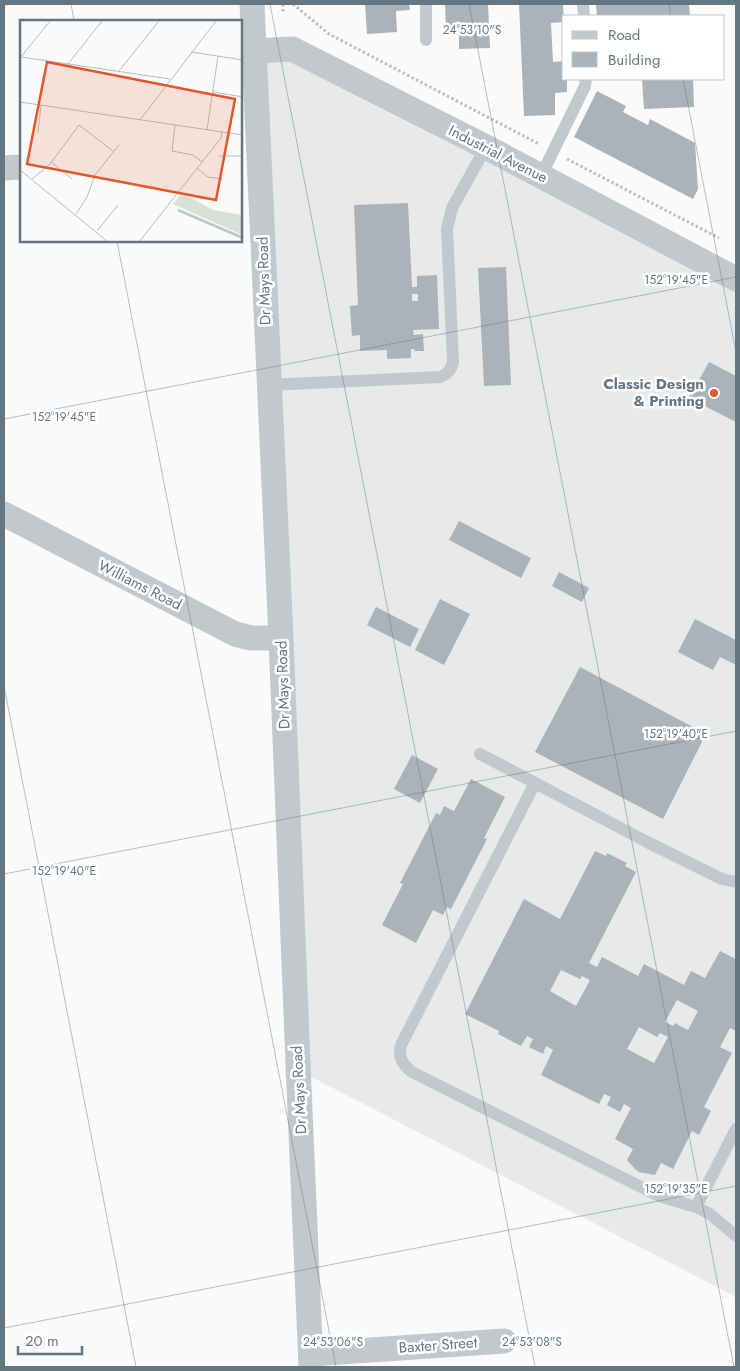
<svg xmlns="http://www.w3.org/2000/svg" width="740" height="1371" viewBox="0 0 740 1371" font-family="Jost,sans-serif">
	<rect width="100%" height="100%" fill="#fafaf8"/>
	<path fill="#e8e9e9" d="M292 47 736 276V1297L300 1071 256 49Z"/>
	<path fill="#aab3b9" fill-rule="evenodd" d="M365 4H409L410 10 396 11 397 32 367 34Z
		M445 4H488L490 48 459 49V27H446Z
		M519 4H563L564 22 551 23 553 62 564 61V79H567V92L555 93V115L524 116Z
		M619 4H689L690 16H597L596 5Z
		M642 79H693L694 107 644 109Z
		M597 91 626 106 623 112 648 125 650 119 695 143 698 189 693 199 574 137Z
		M408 203 412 287H417V276L437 275 439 329 413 330 414 335 423 334 424 351H414L415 349H411V358L387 359V350L360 351V335L352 336 350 306 358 305 354 205ZM412 294H418V301H412Z
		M506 267 511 385 484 386 478 268Z
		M709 362 736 376V422L689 398Z
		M459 521 531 558 521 578 449 540Z
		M559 572 589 588 582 602 552 586Z
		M440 599 470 614 444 665 415 650Z
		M376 607 419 629 410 647 367 625Z
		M695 619 736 640V665L720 657 713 670 678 652Z
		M580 667 706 734 663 819 535 752Z
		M412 755 438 769 420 803 394 789Z
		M471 779 505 797 484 838 487 839 451 909 447 907 443 915 433 910 416 943 382 925 403 884 400 883 436 813 440 815 444 806 454 811Z
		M595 851 606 856 607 853 627 863 625 866 636 872 589 963 597 967 602 957 638 976 644 964 684 985 691 971 705 978 720 951 736 959V1031L730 1028 720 1047 732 1053 704 1107 711 1111 699 1135 692 1131 673 1169 661 1163 655 1175 639 1172 635 1169 627 1160 633 1149 615 1139 631 1108 624 1104 620 1112 607 1105 611 1097 604 1094 599 1104 541 1075 553 1050 546 1046 543 1054 529 1047 533 1039 527 1036 521 1046 498 1034 499 1031 465 1014 524 899 560 919ZM561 970 580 979 582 976 590 980 576 1006 550 991ZM677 1000 698 1011 688 1030 675 1023 673 1026 665 1022ZM639 1027 657 1037 660 1033 668 1037 654 1063 627 1049Z"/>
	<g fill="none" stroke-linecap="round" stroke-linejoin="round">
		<path stroke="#bbbfc2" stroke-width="3" stroke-dasharray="2.5 2.5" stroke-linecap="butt" d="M283 4V13
			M293 4 329 34 539 144
			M567 159 719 238"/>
		<path stroke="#c3c8cc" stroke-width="12" d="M583 4 584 16
			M426 40V4
			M541 176 585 86 586 79
			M268 385 440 377C448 374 452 369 453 361L447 229 452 208 486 147
			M480 754 649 843 722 879 736 882
			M535 783 401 1045C398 1057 402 1064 412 1072L659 1196 696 1207 710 1214 736 1236
			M696 1207 736 1129"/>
		<path stroke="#c3c8cc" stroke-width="25" d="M252 4 281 638 298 1063 311 1367
			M254 51 292 49 486 147 736 279
			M4 168 21 167
			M4 514 235 634 251 638H281
			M311 1354 504 1341"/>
	</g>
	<path fill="none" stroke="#657683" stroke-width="1" stroke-opacity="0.45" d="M71 4 74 21M270 4 535 1367M469 4 734 1367M669 4 671 16M683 79 736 352M117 241 336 1367M4 419 736 277M4 686 136 1367M4 874 736 731M4 1328 736 1186"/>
	<circle fill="#e4572e" stroke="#fff" stroke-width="2" cx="714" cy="393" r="5"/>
	<g text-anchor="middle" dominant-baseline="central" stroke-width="5" stroke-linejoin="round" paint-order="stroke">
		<g font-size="15" fill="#657683" stroke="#fff">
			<text transform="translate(498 154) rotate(27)">Industrial Avenue</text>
			<text transform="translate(264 281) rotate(-92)">Dr Mays Road</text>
			<text transform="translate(140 585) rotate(27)">Williams Road</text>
			<text transform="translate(283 685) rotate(-92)">Dr Mays Road</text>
			<text transform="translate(299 1090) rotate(-93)">Dr Mays Road</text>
			<text transform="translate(438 1345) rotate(-4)">Baxter Street</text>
		</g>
		<g font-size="15" font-weight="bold" fill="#657683" stroke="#fff" text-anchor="end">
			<text x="704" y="384">Classic Design<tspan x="704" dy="17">&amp; Printing</tspan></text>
		</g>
	</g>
	<g transform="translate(20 20)">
		<rect width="222" height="222" fill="#fafaf8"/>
		<path d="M162 173 193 190 222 195V215L153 184Z" fill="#dadfd7"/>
		<path fill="none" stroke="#bbc7cb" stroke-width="2.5" d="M158 190 223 218"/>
		<path fill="none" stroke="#b5bdc2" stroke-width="1" d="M171 32 223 40M1 37 150 59M0 38 30 1M48 44 82 1M99 51 139 1M193 72 223 77M0 82 223 115M120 100 196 1M155 105 152 131 173 135 182 142M187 110 198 36M18 112 21 85M198 136H223M31 142 52 159M177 148 188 157 202 159M0 150 88 222M12 159 30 144 59 105 93 131M56 194 67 177 75 155 99 125M77 211 98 185M119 222 201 118 202 112"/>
		<path fill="#e4572e" fill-opacity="0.15" stroke="#e4572e" stroke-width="2.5" d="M27 42 215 79 196 180 7 144Z"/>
		<rect width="222" height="222" fill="none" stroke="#657683" stroke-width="2.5"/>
	</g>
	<g font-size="12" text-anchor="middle" fill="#657683" stroke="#fff" stroke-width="5" stroke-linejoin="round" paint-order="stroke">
		<text x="472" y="34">24°53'10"S</text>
		<text x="676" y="284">152°19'45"E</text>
		<text x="64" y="421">152°19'45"E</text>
		<text x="676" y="738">152°19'40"E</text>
		<text x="64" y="875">152°19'40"E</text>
		<text x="676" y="1193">152°19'35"E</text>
		<text x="333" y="1346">24°53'06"S</text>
		<text x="532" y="1346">24°53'08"S</text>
	</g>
	<rect width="740" height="1371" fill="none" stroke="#657683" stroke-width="10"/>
	<rect x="562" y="15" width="162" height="65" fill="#ffffff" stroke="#c1c8cd"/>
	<rect x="572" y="31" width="25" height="8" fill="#c3c8cc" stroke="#c1c8cd"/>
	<text x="608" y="40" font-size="15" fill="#657683">Road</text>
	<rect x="572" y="52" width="25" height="15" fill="#aab3b9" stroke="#c1c8cd"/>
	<text x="608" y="65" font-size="15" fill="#657683">Building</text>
	<path d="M18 1346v8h64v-8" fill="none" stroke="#657683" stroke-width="2.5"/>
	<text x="25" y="1346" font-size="15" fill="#657683" stroke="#ffffff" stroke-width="4" paint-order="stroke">20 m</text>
</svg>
